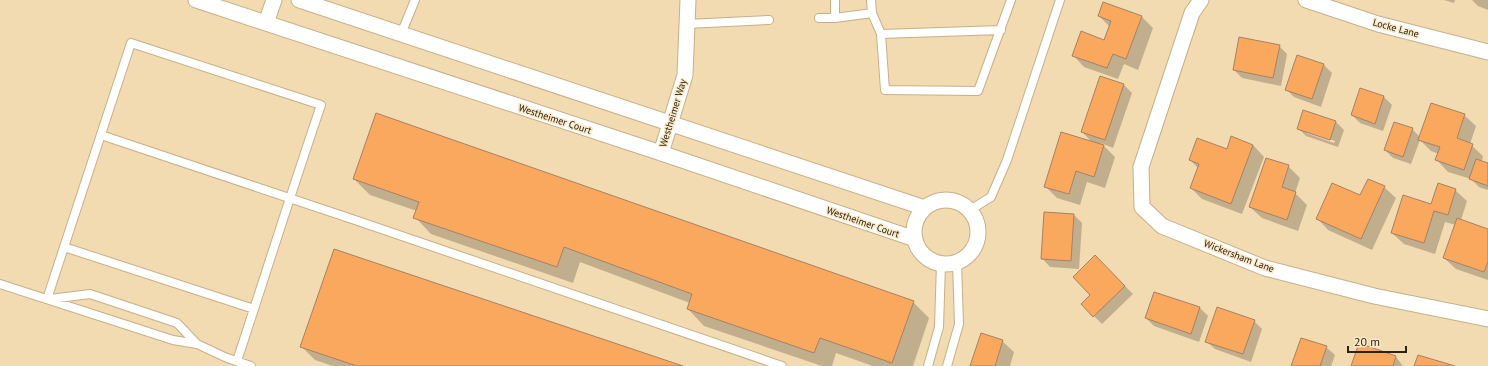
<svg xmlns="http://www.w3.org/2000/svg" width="1488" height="366" viewBox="0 0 1488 366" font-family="'PT Sans',sans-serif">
	<rect width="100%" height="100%" fill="#f2dab1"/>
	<path fill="#0003" fill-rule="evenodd" d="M1444 0H1455L1454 3Z
		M1472 0H1488V10L1478 6Z
		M1099 16 1142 17 1153 28 1138 70 1124 64 1118 79 1084 67 1073 55 1105 41 1110 27Z
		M1279 46 1287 54 1281 86 1242 78 1234 70Z
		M1297 56 1324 65 1332 73 1321 107 1294 97 1286 89Z
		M1101 77 1124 85 1132 93 1113 148 1101 143 1115 157 1105 188 1087 182 1080 205 1057 198 1046 187 1093 143 1082 132Z
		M1361 89 1384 97 1392 105 1383 131 1360 123 1352 115Z
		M1464 115 1476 126 1470 144 1483 156 1482 161 1488 164V190L1479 187 1471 179 1448 172 1437 160 1439 154 1431 151 1420 140 1411 164 1393 158 1385 150 1412 129 1420 137Z
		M1336 122 1344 130 1338 147 1306 136 1298 128ZM1306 131 1335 141 1334 143 1306 133Z
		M1253 145 1264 157 1242 214 1202 199 1191 188 1198 168 1190 160Z
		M1288 166 1300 178 1295 193 1307 205 1298 231 1262 218 1250 207Z
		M354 179 913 302 929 318 913 366H873L836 353 832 366H822L704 326 688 309 690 303 580 262 573 283 431 234 415 217 417 211 370 195Z
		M1384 187 1396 198 1372 250 1328 230 1317 218Z
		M1455 190 1467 201 1461 220 1488 230V280L1456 269 1444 258 1456 225 1445 222 1435 254 1404 244 1392 233Z
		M1074 215 1082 223 1079 269 1050 267 1042 258Z
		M1095 256 1133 294 1102 324 1082 304 1092 295Z
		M1155 293 1200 308 1208 316 1199 342 1154 326 1146 318Z
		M1254 321 1262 329 1251 362 1215 349 1206 341Z
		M1002 341 1014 352 1010 366H971Z
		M301 346 680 366H333L315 360Z
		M1326 347 1335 355 1331 366H1293Z
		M1396 357 1403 366H1352Z"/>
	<path fill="#fba85f" stroke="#a58165" d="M1103 2 1142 16 1126 59 1113 54 1107 68 1072 56 1081 31 1104 40 1111 21 1098 16Z
		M1239 37 1280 45 1273 78 1233 70Z
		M1297 55 1324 64 1312 99 1285 90Z
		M1100 76 1124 84 1105 140 1081 132Z
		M1360 88 1384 96 1375 124 1351 115Z
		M1431 103 1465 114 1457 138 1473 144 1464 170 1435 160 1440 147 1418 140Z
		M1303 110 1336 121 1330 140 1297 129Z
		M376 113 914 301 892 363 820 338 814 353 687 309 692 294 564 247 557 267 413 218 419 202 353 179Z
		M1394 122 1413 128 1403 157 1384 150Z
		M1061 132 1104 145 1094 177 1076 171 1069 194 1044 187Z
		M1231 136 1253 145 1231 204 1190 188 1199 164 1189 160 1197 138 1227 149Z
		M1266 158 1289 165 1282 187 1296 192 1287 220 1249 207Z
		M1476 159 1488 163V186L1469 179Z
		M1368 179 1385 186 1361 239 1316 219 1332 183 1360 195Z
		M1438 183 1456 189 1448 215 1434 211 1424 243 1391 233 1403 195 1431 204Z
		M1044 212 1074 214 1071 261 1041 259Z
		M1457 218 1488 229V262L1484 272 1443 258Z
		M334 249 683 366H357L300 347Z
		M1095 255 1125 286 1093 317 1081 304 1090 295 1073 277Z
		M1154 292 1200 307 1191 334 1145 318Z
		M1217 307 1255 320 1243 354 1205 342Z
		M981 333 1003 340 995 366H970Z
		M1301 338 1327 346 1320 366H1291Z
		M1359 343 1396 356 1393 366H1351Z
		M1418 355 1455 366H1414Z"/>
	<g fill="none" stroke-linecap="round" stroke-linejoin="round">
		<defs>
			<path id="lane" d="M835 0V18
				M871 0 872 13 881 34 885 90 978 91 1011 0
				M819 18H835L872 13
				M687 24 769 20
				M401 34 415 0
				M881 34 1001 30
				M101 135 352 219 782 366
				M970 210 991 197 1007 160 1060 0
				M0 284 173 340 197 344 227 358 251 366
				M47 299 64 247
				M50 299 90 294 177 323 197 344
				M237 361C265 276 292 190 321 105L131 43 64 247 254 309
				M928 366 939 327 941 264
				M947 366 959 324 957 263"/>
			<path id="street" d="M196 0 661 153 915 239
				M299 0 925 208
				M1201 0 1192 13 1141 167 1142 207 1162 226 1265 268 1374 296 1488 319
				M1306 0 1378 24 1488 52
				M266 23 274 0
				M661 153 685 75 688 0
				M914 232a32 32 0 1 1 64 0a32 32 0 1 1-64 0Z"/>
		</defs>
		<use href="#lane" stroke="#c7b088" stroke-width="10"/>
		<use href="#street" stroke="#c7b088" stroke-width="17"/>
		<use href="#lane" stroke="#fff" stroke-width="8"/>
		<use href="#street" stroke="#fff" stroke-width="15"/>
	</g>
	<g text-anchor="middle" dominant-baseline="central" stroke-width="3" stroke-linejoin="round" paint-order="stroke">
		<g font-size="10" fill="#2c2313" stroke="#fbe8c7">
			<text transform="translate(1396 28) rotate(15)">Locke Lane</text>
			<text transform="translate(673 113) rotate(-73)">Westheimer Way</text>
			<text transform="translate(555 119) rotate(18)">Westheimer Court</text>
			<text transform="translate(863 222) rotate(19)">Westheimer Court</text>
			<text transform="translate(1239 256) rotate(21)">Wickersham Lane</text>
		</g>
	</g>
	<path d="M1348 346v6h58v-6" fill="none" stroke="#2c2313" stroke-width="2"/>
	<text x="1354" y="346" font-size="12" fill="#2c2313" stroke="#fbe8c7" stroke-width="3" paint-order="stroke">20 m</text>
</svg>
